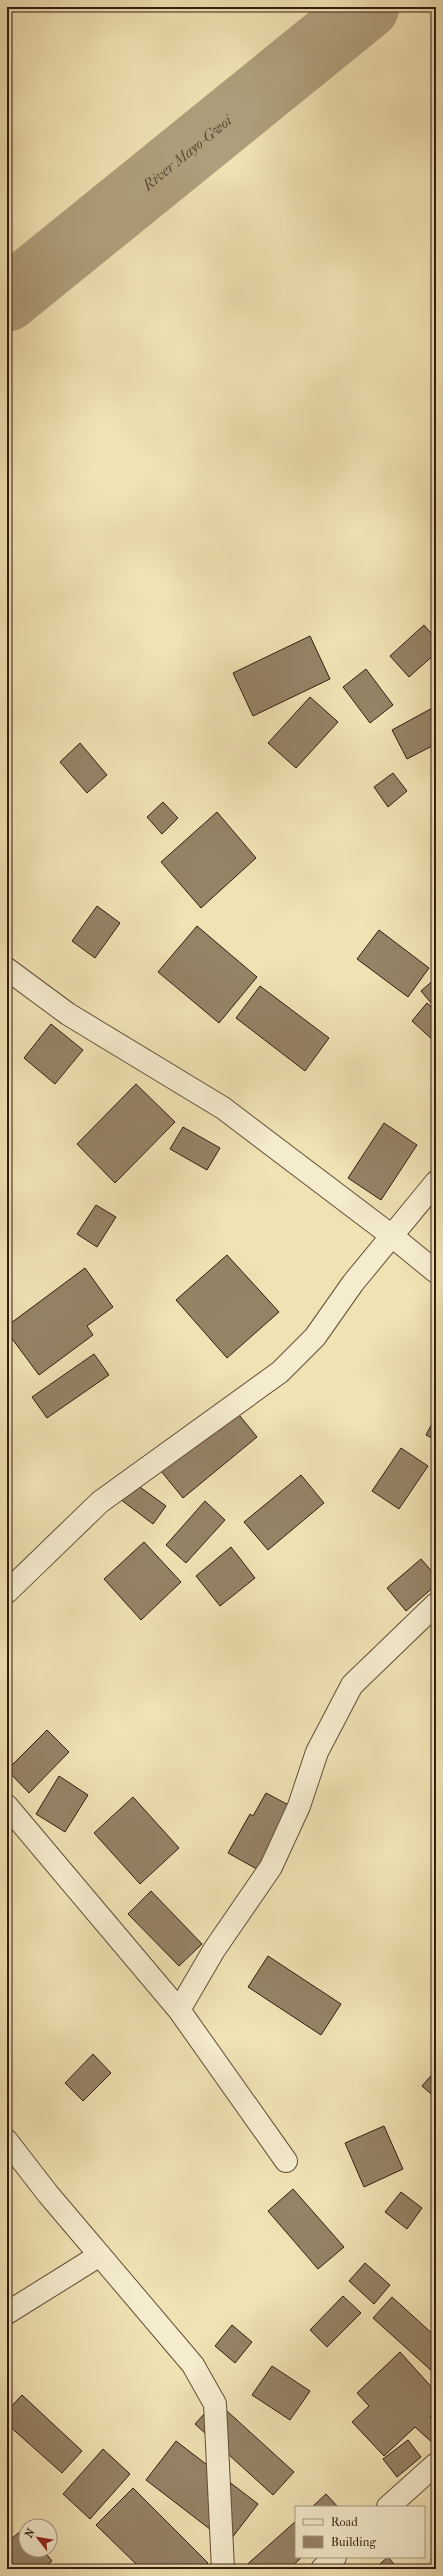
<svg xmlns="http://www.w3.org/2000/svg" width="443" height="2576" viewBox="0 0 443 2576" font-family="'IM FELL French Canon',serif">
	<rect width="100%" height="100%" fill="#f0e2b3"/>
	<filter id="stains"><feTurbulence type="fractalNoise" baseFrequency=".005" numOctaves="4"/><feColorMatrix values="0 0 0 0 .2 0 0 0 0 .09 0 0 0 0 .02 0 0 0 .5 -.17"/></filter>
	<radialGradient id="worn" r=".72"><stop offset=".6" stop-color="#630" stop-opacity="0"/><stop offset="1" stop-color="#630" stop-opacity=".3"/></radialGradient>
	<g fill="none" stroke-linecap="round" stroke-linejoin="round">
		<path stroke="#af9f7c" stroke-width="65" id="s1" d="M7 299 367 7"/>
	</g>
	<path fill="#958366" stroke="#321c12" d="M424 625 436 639V653L409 677 390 656Z
		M310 636 330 679 253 716 233 673Z
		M366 669 393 705 370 723 343 687Z
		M310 697 338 722 296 768 268 743Z
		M436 706V744L407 759 392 730Z
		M80 743 107 775 87 793 60 762Z
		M393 773 407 791 388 807 374 787Z
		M163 802 178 818 162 834 147 817Z
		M217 812 256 858 201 908 161 862Z
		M97 906 120 923 95 958 72 941Z
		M197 926 257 977 219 1023 158 972Z
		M379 930 429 968 408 997 357 959Z
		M436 978V1009L421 991Z
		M260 986 329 1038 305 1071 236 1018Z
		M427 1003 436 1011V1043L412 1021Z
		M51 1024 83 1050 55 1084 24 1058Z
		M136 1084 175 1122 115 1183 77 1144Z
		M384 1123 417 1145 381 1200 348 1178Z
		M183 1127 220 1148 207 1170 170 1149Z
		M96 1205 116 1217 97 1247 77 1234Z
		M227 1255 279 1312 227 1358 176 1300Z
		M85 1268 113 1307 87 1326 93 1335 39 1375 7 1332V1326Z
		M94 1354 109 1375 47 1418 32 1397Z
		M235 1410 257 1437 183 1498 161 1471Z
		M436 1416V1440L426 1435Z
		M401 1448 428 1466 399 1509 372 1491Z
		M301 1475 324 1503 268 1550 244 1522Z
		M133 1482 166 1506 153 1524 120 1499Z
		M205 1501 225 1520 186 1563 166 1545Z
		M144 1542 181 1582 141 1620 104 1579Z
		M231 1547 255 1578 220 1606 196 1576Z
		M421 1559 436 1576V1585L406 1611 387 1588Z
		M47 1730 69 1752 29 1793 7 1770Z
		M59 1776 88 1795 65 1832 36 1814Z
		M266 1793 298 1810 264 1873 228 1853 250 1814 253 1816Z
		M133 1797 179 1848 140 1884 94 1833Z
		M151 1891 202 1944 179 1966 128 1914Z
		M268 1956 341 2004 321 2035 248 1987Z
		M93 2054 111 2073 83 2101 65 2083Z
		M436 2070V2098L422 2086Z
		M384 2126 403 2169 364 2187 345 2143Z
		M293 2189 344 2247 318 2269 268 2211Z
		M401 2192 422 2208 407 2229 385 2212Z
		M365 2263 390 2285 374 2304 349 2281Z
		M343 2296 361 2313 327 2347 310 2330Z
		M392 2297 436 2337 434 2373 373 2318Z
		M232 2325 252 2342 235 2363 215 2346Z
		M400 2352 436 2392V2412L430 2417 436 2423V2446L415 2427 384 2456 352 2422 369 2406 357 2393Z
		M272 2366 310 2391 290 2420 252 2395Z
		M22 2395 82 2451 62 2473 7 2424V2411Z
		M216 2401 294 2472 273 2495 195 2424Z
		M408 2440 421 2457 397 2477 383 2459Z
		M176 2441 258 2504 228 2543 146 2480Z
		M103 2449 130 2474 90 2519 63 2494Z
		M133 2488 208 2563 201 2569H141L96 2525Z
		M326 2494 338 2507H312Z
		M296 2521V2557H302L289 2569H242Z
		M25 2528 26 2550H43L52 2561 43 2569H16L7 2559V2542Z
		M388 2557 398 2569H374Z"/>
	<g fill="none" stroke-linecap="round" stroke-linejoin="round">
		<defs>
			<path id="minor" d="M7 969 68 1014 223 1108 392 1236 436 1272
				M7 1592 100 1502 280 1372 315 1337 353 1283 436 1182
				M7 1806 179 2010 286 2161
				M179 2010 214 1950 271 1867 299 1806 317 1752 352 1685 436 1604
				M7 2141 48 2194 193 2365 215 2404 223 2569
				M7 2313 100 2255
				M388 2507 436 2464
				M322 2569 335 2557"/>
		</defs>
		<use href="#minor" stroke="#624e3a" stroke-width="24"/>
		<use href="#minor" stroke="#f5ecce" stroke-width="22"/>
	</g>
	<g text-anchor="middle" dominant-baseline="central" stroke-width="3" stroke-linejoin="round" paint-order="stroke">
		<g font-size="15" font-style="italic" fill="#5e4a37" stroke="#f5ecce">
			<text stroke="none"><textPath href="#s1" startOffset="232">River Mayo-Gwoi</textPath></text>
		</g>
	</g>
	<rect width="443" height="2576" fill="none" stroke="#f0e2b3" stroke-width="24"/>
	<rect x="8" y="8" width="427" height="2560" fill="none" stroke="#321c12" stroke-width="2"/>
	<rect x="12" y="12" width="419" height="2552" fill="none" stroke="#321c12"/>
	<rect x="295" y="2506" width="130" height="52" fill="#f5ecce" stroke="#a79983"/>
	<rect x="303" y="2519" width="20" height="6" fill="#f5ecce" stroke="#a79983"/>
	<text x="331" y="2526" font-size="12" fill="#321c12">Road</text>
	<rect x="303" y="2536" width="20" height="12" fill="#958366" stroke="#a79983"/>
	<text x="331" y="2546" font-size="12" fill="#321c12">Building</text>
	<g transform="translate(38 2538) rotate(301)"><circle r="19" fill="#f5ecce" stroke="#a79983"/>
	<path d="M0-3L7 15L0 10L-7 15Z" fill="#8f2418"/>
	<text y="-6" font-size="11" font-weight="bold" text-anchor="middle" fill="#321c12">N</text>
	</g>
	<rect width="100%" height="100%" filter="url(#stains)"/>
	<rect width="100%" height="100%" fill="url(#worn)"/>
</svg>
